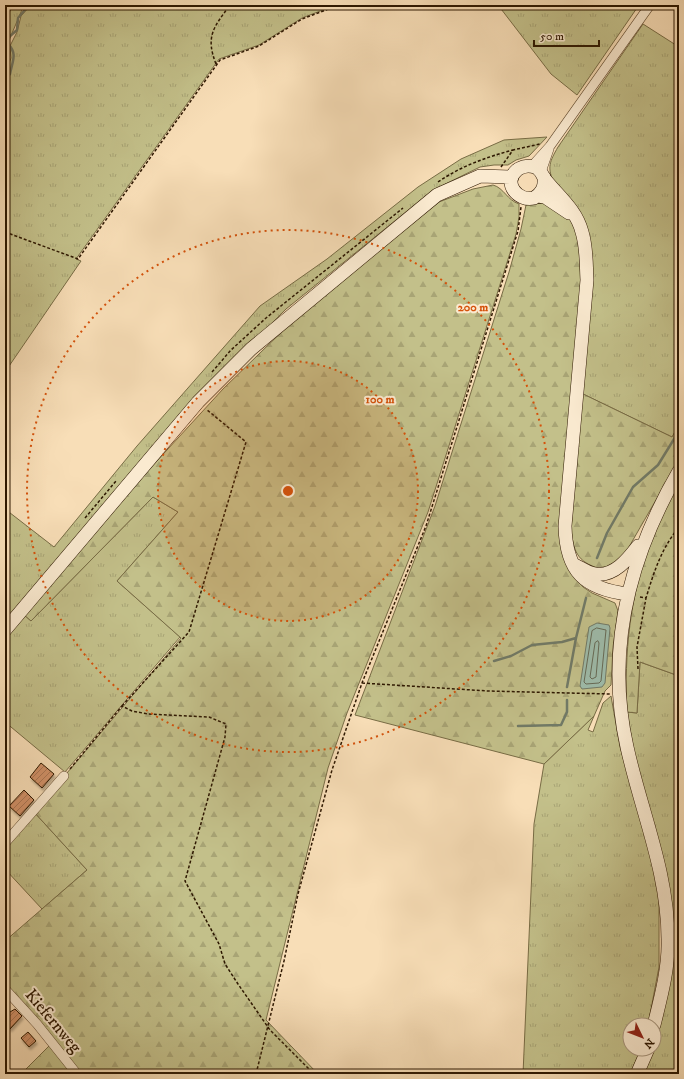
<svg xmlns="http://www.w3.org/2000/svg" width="684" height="1079" viewBox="0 0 684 1079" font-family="'IM FELL DW Pica',serif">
	<defs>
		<pattern id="grass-tufts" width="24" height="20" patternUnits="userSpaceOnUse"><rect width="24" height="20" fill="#c3c08a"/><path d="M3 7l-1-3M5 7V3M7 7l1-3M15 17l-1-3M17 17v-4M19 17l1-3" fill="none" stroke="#a8a475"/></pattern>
		<pattern id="forest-firs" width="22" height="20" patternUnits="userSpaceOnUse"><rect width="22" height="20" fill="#c3c08a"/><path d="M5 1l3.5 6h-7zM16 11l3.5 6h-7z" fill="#a8a475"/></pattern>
		<pattern id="building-hatch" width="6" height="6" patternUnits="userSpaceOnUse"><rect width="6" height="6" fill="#d19168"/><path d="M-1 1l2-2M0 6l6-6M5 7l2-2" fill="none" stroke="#aa7553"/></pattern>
		<filter id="shadow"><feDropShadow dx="1.5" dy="3" stdDeviation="1" flood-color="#0004"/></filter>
	</defs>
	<rect width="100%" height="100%" fill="#f8deb7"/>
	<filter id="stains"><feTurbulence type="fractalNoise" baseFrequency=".005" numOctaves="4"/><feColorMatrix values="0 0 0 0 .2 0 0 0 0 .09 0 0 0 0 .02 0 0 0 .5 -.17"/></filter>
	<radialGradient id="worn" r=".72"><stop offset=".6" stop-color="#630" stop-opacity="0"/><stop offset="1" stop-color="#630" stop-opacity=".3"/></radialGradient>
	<path fill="url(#grass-tufts)" stroke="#786c45" d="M13 5H24L7 45 9 63 11 58 10 46 17 32 21 16 31 5H336L302 18 259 45 219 59 76 259 81 261 5 372V21Z
		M498 5H639L577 95 551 74Z
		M643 24 679 47V425L672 437 581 393 555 184C546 168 550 161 558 147Z
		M547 137 529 156 516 160 508 165H494L480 167 433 190 286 309 218 377 5 624V509L54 547 137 446 260 306 327 259 418 187 461 159 504 140Z
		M153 497 178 512 117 581 180 637 65 772 5 722V635L22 613 31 621Z
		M640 662 679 676V1074H643L654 1049 671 968 627 712 637 713Z
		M611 696 620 747 649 848 659 896V967L648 1025H630V1049H641L630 1074H523L534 824 544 764 594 716 588 730 593 732 603 703Z
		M34 812 87 870 42 909 5 869V845Z"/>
	<path fill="url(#forest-firs)" stroke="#786c45" d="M493 185C504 188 507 200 519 204V217L516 234 428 512 347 713 328 768 266 1020 318 1074H21L54 1041 5 987V941L87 870 34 812 181 638 117 581 178 512 153 497 31 621 22 613 156 462 223 389 295 319 439 202 473 189Z
		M543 202 573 221 578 230 581 281 560 531 576 579 583 587 592 593 615 603 618 611 613 647 611 685 605 691 594 716 544 764 355 715 435 506 509 272 521 229 526 205Z
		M581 393 672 437 679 425V460L622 559 604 570C579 563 574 555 571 530Z
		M679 481V676L640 662 637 713 627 712C624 653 630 597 650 541 657 521 669 501 679 481Z"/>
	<path fill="#9ebcab" stroke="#717a67" d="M597 623 609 625 610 628 605 683 602 687 582 689 580 686 589 627Z"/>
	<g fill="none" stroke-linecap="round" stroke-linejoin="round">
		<path stroke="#666a56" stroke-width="1" d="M597 628 606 630 601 681 599 683 586 684 584 682 592 631Z
			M598 641 599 643 596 677 592 679 590 677 595 643Z"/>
		<path stroke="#717a67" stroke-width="2.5" d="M5 80 10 74C12 62 18 54 8 44L9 37 17 30 18 18 29 5
			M5 86V87
			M597 558 607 533 633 487 658 465 679 431
			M494 661 511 656 532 645 562 642 576 638
			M567 687 576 638 586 598
			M518 726 561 725 567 712V700"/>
	</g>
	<path fill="url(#building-hatch)" stroke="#2d1700" filter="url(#shadow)" d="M41 763 54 774 42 788 30 777Z
		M24 790 34 800 20 816 9 806Z
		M15 1009 22 1016 10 1029 5 1023V1015Z
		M28 1032 36 1041 29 1047 21 1038Z"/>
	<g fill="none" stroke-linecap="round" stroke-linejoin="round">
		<defs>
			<path id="street" d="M532 166 550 146 650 5
				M541 172 549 149
				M5 843 64 776
				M5 989 37 1024 77 1074"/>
			<path id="secondary" d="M544 177C545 187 542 193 534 198 518 202 502 183 517 170 522 166 530 165 537 168 541 171 542 174 544 178 558 196 576 209 582 232 587 248 586 264 587 280L565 526C566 571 584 589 628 594
				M538 196 545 197 569 213
				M575 565C581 568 588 573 595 574 614 577 628 559 638 546
				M5 630 198 402 251 349 437 195 480 176 512 177
				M654 1025C661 997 669 967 668 939 668 872 641 811 627 747 605 649 629 557 679 471
				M637 1074 648 1049"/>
		</defs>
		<use href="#street" stroke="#60492e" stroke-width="10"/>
		<use href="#secondary" stroke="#2d1700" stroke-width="14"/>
		<path stroke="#2d1700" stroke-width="1.5" stroke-dasharray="3 2" stroke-linecap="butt" d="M216 64C205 36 214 27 230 5
			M501 167 513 150 540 144
			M438 182C461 166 487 157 513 150
			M5 232 78 259 220 60 259 46 302 19 339 5
			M212 372 231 350 266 318 403 208
			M85 518 116 481
			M640 597 646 598C654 572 661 549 679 527
			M638 669 637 647 646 598
			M362 683 488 691 610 694
			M122 706 189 632 246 442 206 409
			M70 769 122 706 132 711 148 714 209 717 226 724 225 737 185 881 219 944 225 964 238 984 270 1030 314 1074
			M256 1074 284 961 298 894 332 770 362 683 426 526 518 231 521 207"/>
		<use href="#street" stroke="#faead0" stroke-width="9"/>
		<use href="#secondary" stroke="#faead0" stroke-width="13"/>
	</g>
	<circle cx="288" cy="491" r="130" fill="#d5520b" fill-opacity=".12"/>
	<g fill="none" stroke="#d5520b" stroke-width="2" stroke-dasharray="2 4">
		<circle cx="288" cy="491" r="130"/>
		<circle cx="288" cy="491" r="261"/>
	</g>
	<g text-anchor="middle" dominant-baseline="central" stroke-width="4" stroke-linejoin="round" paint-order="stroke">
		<g font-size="17" fill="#2d1700" stroke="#faead0">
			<text transform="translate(53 1021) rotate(50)">Kiefernweg</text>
		</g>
	</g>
	<circle cx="288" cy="491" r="6" fill="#d5520b" stroke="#faead0" stroke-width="2"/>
	<g font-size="12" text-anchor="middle" font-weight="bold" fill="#d5520b" stroke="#faead0" stroke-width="4" stroke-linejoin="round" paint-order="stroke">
		<text x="473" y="311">200 m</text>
		<text x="380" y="403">100 m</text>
	</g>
	<rect width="684" height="1079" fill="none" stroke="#f8deb7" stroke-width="20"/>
	<rect x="6" y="6" width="672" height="1067" fill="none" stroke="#2d1700" stroke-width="2"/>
	<rect x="10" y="10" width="664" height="1059" fill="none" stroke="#2d1700"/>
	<g transform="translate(642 1037) rotate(133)"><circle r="19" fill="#faead0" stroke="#a8967d"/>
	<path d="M0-3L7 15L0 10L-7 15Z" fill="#8f2418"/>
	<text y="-6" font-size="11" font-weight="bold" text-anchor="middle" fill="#2d1700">N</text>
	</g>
	<path d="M534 40v6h65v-6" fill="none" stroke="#2d1700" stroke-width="2"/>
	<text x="540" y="40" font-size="12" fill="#2d1700" stroke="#faead0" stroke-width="3" paint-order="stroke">50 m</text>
	<rect width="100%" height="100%" filter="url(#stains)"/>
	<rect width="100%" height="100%" fill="url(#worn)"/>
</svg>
